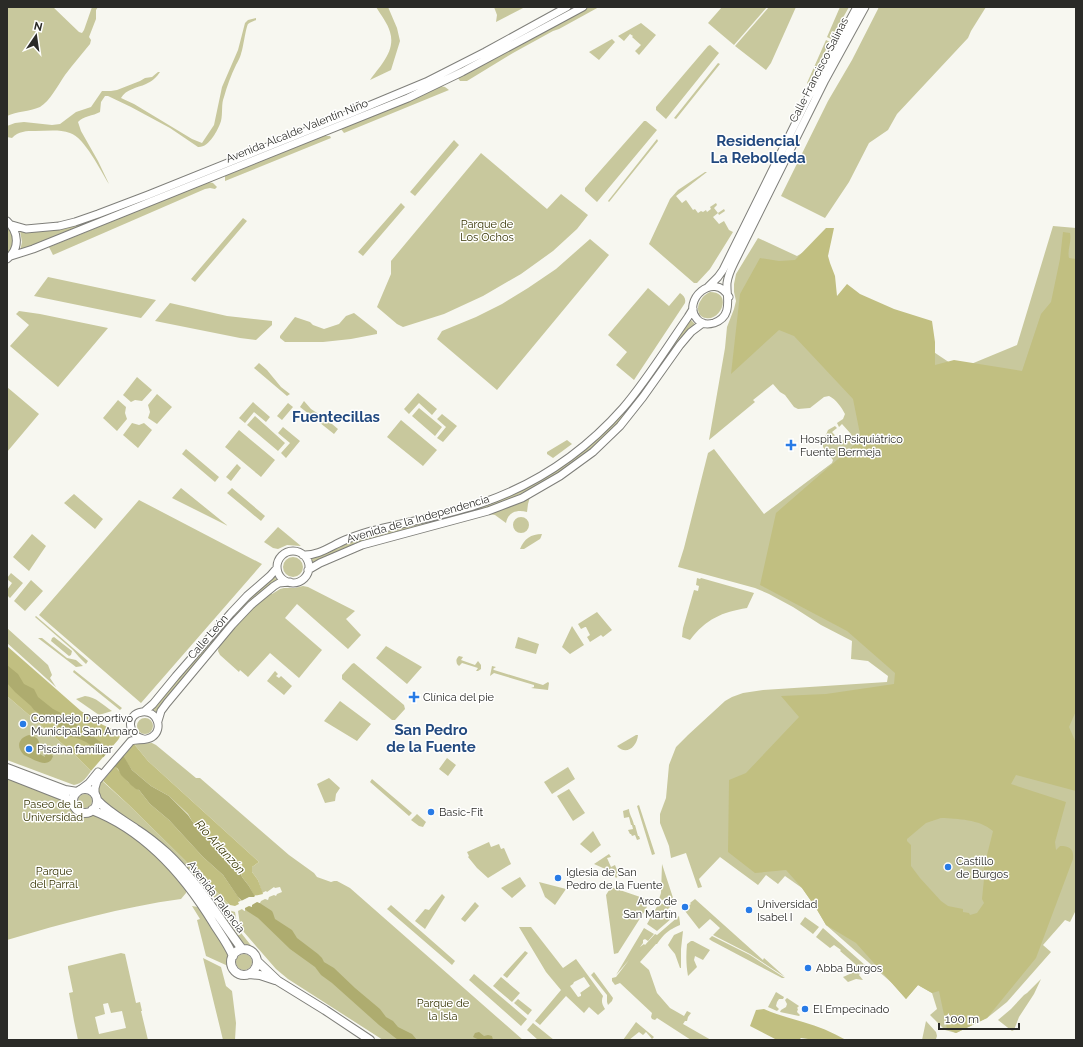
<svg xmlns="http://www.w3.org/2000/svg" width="1083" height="1047" viewBox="0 0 1083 1047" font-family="Raleway,sans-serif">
	<rect width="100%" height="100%" fill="#f7f7f0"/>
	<path fill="#c8c89d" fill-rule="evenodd" d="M7 7H53L79 32 82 33 84 30 92 7H98L96 10V19L89 37 91 40 90 44C82 54 73 64 65 75 58 85 50 101 40 107 29 112 17 111 7 116Z
		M376 7H388L397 28 400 41 391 70 370 80C380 66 396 51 390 32 388 24 381 15 376 7Z
		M494 7H525L496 22 497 15Z
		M575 7H578L480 60 405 96 20 251 22 242 20 231C46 234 70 227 94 219L299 137 507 44Z
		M589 7H599L559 29 553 31 513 53 467 81H460L458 78Z
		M722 7H767L734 45 708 23Z
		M769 7H796L771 63 766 70 735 46Z
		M840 7H849L831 39 827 37Z
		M879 7H986L971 31 968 38 897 114 888 130 869 143 849 182 825 218 781 196 828 101 852 60Z
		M256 18V20C254 21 250 22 248 24 246 27 243 49 241 54 240 58 238 61 236 65 231 75 227 86 224 97 221 104 223 113 221 121 218 130 209 148 198 147L170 128 131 107 108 96H105L101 102 100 112C93 116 83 116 78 122L81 131 98 161 109 184C100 170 85 138 70 133 59 129 47 131 35 131 27 131 18 131 12 138L7 137V126L15 123 24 122 52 125 60 124 76 112 91 107 102 91H111L117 90 140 81 145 78 152 77 158 72H160C157 77 151 82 146 84 137 88 126 89 121 98L134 104 192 139 202 143 214 125 222 87 238 50 245 23 248 20Z
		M641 23 656 35 639 55 635 51 641 45 632 37 633 36 630 34 624 41 618 36Z
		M612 39 615 42 599 60 589 52Z
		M826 40 830 42 808 84 807 83Z
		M710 45 719 53 666 119 656 110V107L708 46Z
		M718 63 720 64 676 119 674 118Z
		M440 86 445 87 449 90 344 133 341 129Z
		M644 121H646L657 130 597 202 585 191V188Z
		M324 136H330L331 138 225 181V176Z
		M657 139 658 141 609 202 608 201Z
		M454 140 459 145 415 196 410 192Z
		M481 153 547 209 561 194 588 215 577 229 553 251 521 274 483 296 444 314 403 327 397 324 377 307 391 274V261Z
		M705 172H707L676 196 682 203 686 200 693 210 695 209 698 213 701 211 703 212 706 210 707 212 711 209 710 207 716 203 717 205 714 208 718 213 724 209 725 211 719 215 718 213 713 217 719 224 724 221 729 230 733 232 710 269 697 283H694L649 244 670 199 678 190Z
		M208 182 213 183 217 187 215 189 210 188 205 189 53 255 49 247 101 226 100 225Z
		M401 203 405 207 363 256 358 252Z
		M243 218 247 221 195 282 191 279Z
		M7 226C16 236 15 246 7 256Z
		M1053 226 1076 228V910L1070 922 1065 920 1043 945 1051 952 1007 1002 987 1018 956 1033 945 1030 930 1015 937 1009 932 993 918 985 906 999 892 983 826 925 816 908 802 888 785 876 778 884 766 875 758 885 720 857 699 879 702 887 698 888 686 853 671 858 669 846 660 823V814L666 798 669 765 676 747 688 735 725 701 732 697 743 693 763 690 887 682 888 676 868 661 851 659 852 641 821 625 793 607 769 594 755 588 678 567 684 548 708 453 714 449 764 514 832 463 833 460 823 447V442L828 430 835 426 837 428 832 432 841 442 851 434 842 424 839 427 837 423 843 419 845 414C842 408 836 399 829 396L824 397 810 408 798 409 794 407 785 395 780 392 773 384 753 400 755 402 709 440 725 348 727 327 734 309 736 301 734 292V284L736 274 758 238 797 256 814 246 825 308 907 334 959 369 1017 345Z
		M590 239 609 255 497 390 437 339 442 331 476 317 502 304 528 288 556 269Z
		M48 277 156 300 141 318 34 296Z
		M648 288 669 306 680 293C684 296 686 298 685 303L634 380 616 365 627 352 608 335Z
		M710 292C733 292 721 321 706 318 697 317 696 306 701 300 703 296 706 294 710 292Z
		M170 303 227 316 272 321V325L256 340 240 338 155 321Z
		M19 311 40 314 108 328 58 387 10 346 29 325 16 314Z
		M354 313 377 331V334L351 339 323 342H285L280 338V336L295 317 310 322 313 325 324 329 339 324 346 316Z
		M690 319 695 324 686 334 628 412 610 432 593 448 548 480 504 502 478 512 396 532 359 543 312 563 311 559C330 552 348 542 368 536 420 520 474 513 523 489L603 432Z
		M259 363 267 370 281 387 290 394 287 396 254 368Z
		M137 377 152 390 142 401 135 400 131 402 123 395Z
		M7 387 39 414 7 452Z
		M418 393 437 409 432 415 419 403 409 414 404 409Z
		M157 394 172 407 157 424 148 418 150 412 148 405Z
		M118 400 126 407 125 413 127 419 117 431 103 418Z
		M304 401 311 409 326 419 338 429 334 434 300 407Z
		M253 402 270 417 266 422 254 412 245 423 239 418Z
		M288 403 293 407 282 420 277 416Z
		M419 408 442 427 435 436 412 416Z
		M442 414 457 426 443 442 437 438 446 427 437 419Z
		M255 416 285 443 278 451 247 425Z
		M401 420 437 450 423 466 387 437Z
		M132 423 139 425 144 423 152 430 138 448 123 435Z
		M283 427 300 441 286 458 281 453 290 443 278 433Z
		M239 430 275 460 261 477 225 447Z
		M567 440 572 444 553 458 547 454V452Z
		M186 449 219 477 215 482 182 454Z
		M237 464 241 468 231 481 226 477Z
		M181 488 228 526 172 498Z
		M232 488 265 516 261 521 227 493Z
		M74 494 103 519 95 529 64 503Z
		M530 497 528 504 527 512C517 509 508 512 506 523L495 515 489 514Z
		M139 500 262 564 141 703 39 615Z
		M513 525a8 8 0 1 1 16 0a8 8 0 1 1-16 0Z
		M278 527 301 546 287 545 278 549 273 548 264 542Z
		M32 534 46 546 29 571 13 557Z
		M542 534 541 537 540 539 524 549H520C524 539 531 534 542 534Z
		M283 567a10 10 0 1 1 20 0a10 10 0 1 1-20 0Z
		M11 573 23 583 10 598 7 595V590L12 583 7 579V578Z
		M274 576 277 580 215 641 161 704 156 712 152 709 245 602Z
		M697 578 700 579 701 578 754 593 747 608C722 612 706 619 690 640L682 637 683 628 694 590 698 591 699 586 696 585Z
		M31 580 43 591 25 611 14 601Z
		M303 586 308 587 355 611 346 619 361 635 348 649 297 604 285 618 322 650 299 678 270 653 248 677 240 670 239 672 220 655 218 651 219 645C235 627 251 607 271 593L272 594 280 589 284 588H295Z
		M597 612 612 630 603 637 601 635 590 642 587 637 590 635 586 627H585L581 629 578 624Z
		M36 616 88 661 86 664 79 657 73 650 35 617Z
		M572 626 584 645 570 654 562 647Z
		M7 628 48 665 52 675 50 678 56 687 7 643Z
		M54 637 72 651 71 655 69 656 51 641 52 638Z
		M518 637 539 644 536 654 515 648Z
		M38 638H42L67 658 76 660 83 666 76 667Z
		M386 646 422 667 407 684 376 658Z
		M459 656 463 657 461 660 475 665 478 661 481 665V669L478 671H476L478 668 462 663 459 666 457 664C456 660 456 659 459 656Z
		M354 663 404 705 405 709 395 720H392L342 679V675L352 664Z
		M492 666 496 667 493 669 494 670 543 685 548 682 549 683 548 690 531 688 534 687V685L494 673 490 676Z
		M74 670 122 708 120 710 73 672Z
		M275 671 278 674 276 676 279 678 281 676 292 686 284 695 267 681Z
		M7 696 73 753 91 771C87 777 82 784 74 785L7 760Z
		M85 696C96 697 103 705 112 711L99 715 76 699Z
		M340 701 371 724 357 741 324 721Z
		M137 726a8 8 0 1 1 16 0a8 8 0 1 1-16 0Z
		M636 735H638C637 747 626 756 617 746Z
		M152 743 156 745 196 778H200L289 855 314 873 317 877 331 882 334 881H337L350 888 523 1040H383L288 979 276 969 243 931 240 924 238 911 242 909 245 911V908L257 902 260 903 261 901 265 899 268 900 269 897 274 895 276 896 277 894 282 892 280 887 275 888 274 887 267 892 266 891 262 893 258 880 252 872V867L259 862 148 761 134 744Z
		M447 758 456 765 448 776 439 769Z
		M568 767 575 779 552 794 544 782Z
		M7 778 61 799 67 802 74 811 79 815 83 816H99L121 829 143 844 163 862 186 889V893L181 899C122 907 64 923 7 940Z
		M329 778 340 788 336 794 335 801 325 803 317 784Z
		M100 779 131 807 230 905 219 903 208 890 205 889 183 865 110 808C104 802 96 794 97 785 97 785 100 779 100 779Z
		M372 779 412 813 409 816 370 782Z
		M569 789 585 813 573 821 557 796Z
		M78 801a7 7 0 1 1 14 0a7 7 0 1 1-14 0Z
		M639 805 655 854 652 855 637 806Z
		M629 809C629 814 633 819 634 825H635L638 836H639L640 839 637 840 635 835 632 836 631 834H630L628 830 633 829 632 825H631L629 817 624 818 623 811Z
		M417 814 426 822 423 827 419 826 411 820Z
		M593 831 601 845 591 853 580 844Z
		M489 842 491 847 499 844 501 849 504 848 511 864 488 878 477 868 468 857 469 856 467 852Z
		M609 854 611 857 607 858 611 867 615 865 619 875 616 878 612 872 594 864Z
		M662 864 675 904 659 899 661 893Z
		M520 877 526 886 512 898 501 888Z
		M539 882 566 889 555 905 545 897Z
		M611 887 649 900 646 909 618 953 614 954 606 895Z
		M442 894 445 897 425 929 415 921 425 909 429 910Z
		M695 899 763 960 764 958 785 977 750 954 713 935 720 928 710 919 699 929 685 911 690 908 688 906 691 904 690 903Z
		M475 902 479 906 465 922 461 919Z
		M659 903 671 906 667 910 672 918 657 931 647 924Z
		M391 905 455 961 452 965 387 909Z
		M192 906 198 907 201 909 227 950 228 966 206 956 197 920 200 919Z
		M219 908 231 925 238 929 253 948 242 943 217 909Z
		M222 908 235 912 237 924 232 922Z
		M679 916 680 923V925C667 931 665 933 657 944H656L640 962 649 970 657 993 670 1008 684 1016 687 1011 691 1013 688 1017 687 1021H685L683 1024 711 1040H691L657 1018 655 1020 652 1019 651 1017 652 1013 620 983 615 985 612 981V978L616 977 629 960 616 975 644 928 654 934 648 941 645 939 643 940V943L640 947 644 944 645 945 655 934 657 935Z
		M805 917 819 927 813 934 800 924Z
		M519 927H531L563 968 576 959 603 996C601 1001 602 1004 605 1009L598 1015 589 1007 584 1013 566 996 540 1025 535 1021 561 990 546 972ZM584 977 590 986 580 993 581 994V996L578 997 570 986 573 984 574 982Z
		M823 928 866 966 859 975 863 980 856 979 848 982 843 977 852 973 855 970 856 965 854 963 840 951 841 950 834 945 830 948 816 937Z
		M683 931 681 949V968H680L675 954 670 948 668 945 674 935Z
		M712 936 750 955 785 978H782L712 941 709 939Z
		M691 941H693L710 950 703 960 695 956 694 960 697 967 688 976C686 965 686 955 687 944Z
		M525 951 528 953 507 978 503 975Z
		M121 953 125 954 136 1003 140 1002 142 1011H141L148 1040H78L74 1021 69 993 73 992 68 968V966ZM108 1003 111 1013 122 1011 126 1028 99 1034 95 1017 105 1014 103 1004Z
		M236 962a8 8 0 1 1 16 0a8 8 0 1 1-16 0Z
		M203 958 221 967 226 986 232 991 236 1023 235 1040H223Z
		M594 972 613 998 612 1001 608 1005 607 1002V995L591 975Z
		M474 974 527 1019 521 1026 469 980Z
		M501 977 520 993 512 1002 493 986Z
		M1041 979 1034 994 1019 1017 1014 1030 1012 1031 998 1020 1011 1009 1024 995 1027 993Z
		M776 992 784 997 783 999H779L777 1002 776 1006 779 1009 777 1011 768 1007Z
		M787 998 799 1006 797 1008 798 1009 797 1012 800 1015 799 1016 780 1012 781 1010 786 1007 787 1004 785 1000Z
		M518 999 532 1010 528 1015 514 1003Z
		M926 1021 936 1032 937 1036 936 1039 922 1040Z
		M636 1022 654 1037 652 1039 646 1032 643 1035 639 1032 629 1040H623Z
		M533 1023 554 1040H538L527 1030Z"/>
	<path fill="#c1bf81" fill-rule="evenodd" d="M826 228H834L828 256 830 263 835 276 837 296 847 284 860 294 894 309 932 321 935 342V365L954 360 1022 371 1041 314 1051 302 1060 259 1063 232 1070 233C1072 242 1067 249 1069 258L1076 259V711L1069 727 1076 743V791L1016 775 1011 784 1066 802 1055 842 1056 850 1060 846C1070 846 1074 849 1073 859L1036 958 987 1018 956 1033 947 1029 939 991 932 993 918 985 906 999 856 943 826 925 816 908 802 888 786 870 755 873 728 852 729 780 746 773 799 717 781 696 826 694 894 684 895 673 847 631 760 585 776 513 861 439 853 399 794 336 779 330 731 374 740 294 760 258 779 261 795 260ZM941 818C958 819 979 819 993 831L984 867V875L986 876 984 879 982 899 984 903 977 913 970 915 969 913 963 912V909L948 906 941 901 920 878 911 866V845L907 841V839L926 823Z
		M7 646 81 711 103 725 122 733 118 740 91 771 73 753 7 696Z
		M134 744 148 761 259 862 252 867V872L258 880 263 894 254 896 249 886 242 877 241 873 234 861 204 835 192 821 188 814 169 796 151 786 132 770 123 757Z
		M115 766 128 782 139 790 150 804 169 820 203 857 223 875 241 901 238 902 239 904 235 906 230 905 131 807 103 781Z
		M764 1009C777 1015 790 1018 803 1022 818 1026 832 1032 846 1040H815L801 1038 799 1040H777L750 1026 756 1010Z"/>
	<path fill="#aeac6f" d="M7 665 18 674 24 684 34 689 38 697 53 709 63 714 68 719 88 732 105 746 110 747 124 757 132 770 151 786 169 796 188 815 192 821 204 835 234 861 239 867 242 877 249 886 258 902 272 911 273 913 275 919 292 930 297 938 318 954 322 958 324 962 334 968 355 988 380 1009 386 1017 393 1021 398 1027 412 1034 417 1040H398L379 1025 332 983 321 975 315 967 290 949 258 918 247 911 245 909 242 901 238 897 223 875 203 857 169 820 150 804 139 790 136 789 131 785 121 775 118 769 103 757 98 750 86 742 77 738 68 736 57 725 34 710 31 706 15 692 7 683Z
		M29 735C41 737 40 744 38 753L45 757V756L43 753 44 750 47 748 51 750 50 754 53 756C49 770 33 759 24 755 16 747 18 738 29 735Z
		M479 1032 484 1036 488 1035 492 1036 493 1040C486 1040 479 1041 473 1037L475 1033Z"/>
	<path fill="#f7f7f0" d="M112 747 124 755 113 768 102 759Z
		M256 895 259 901H260V903L257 902 252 905V907L249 906 245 908V911L243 910 239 902 249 897H254Z"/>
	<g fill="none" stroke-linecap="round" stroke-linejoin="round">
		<defs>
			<path id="secondary" d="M7 221C19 232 20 249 7 259
				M12 225 26 229 59 226 75 222 98 214 148 195 354 112 426 82 485 52 567 7
				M11 256 33 249 408 98 462 72 583 7
				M708 287 718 277 723 270 808 98 857 7
				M729 297C714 270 681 301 697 319 701 324 707 325 714 323 734 316 726 297 727 283 728 276 731 269 734 263L825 80 865 7
				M277 567a16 16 0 1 1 32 0a16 16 0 1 1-32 0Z
				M303 555C318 556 331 546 345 540 355 536 366 532 376 530 411 521 448 515 482 503 537 484 585 451 623 408 647 380 667 347 688 317L693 309
				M308 570 320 563 362 545 488 511 522 498 560 476 593 452 620 426 643 397 680 345 691 332 703 323
				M145 711 153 704 176 676 231 613 247 596 270 576 277 568
				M158 721 161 711 167 703 232 625 251 605 274 586 279 583 290 582
				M81 789 89 783 98 772
				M95 794V788L97 781 131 741C137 739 146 741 152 737 164 729 157 710 142 712 126 714 127 735 143 739"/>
			<path id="trunk" d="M7 768 65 790 77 792
				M7 774 63 796 73 802
				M73 801a12 12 0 1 1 24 0a12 12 0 1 1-24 0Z
				M97 800C108 812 123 820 136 829 147 836 157 844 167 853 197 881 218 917 242 949
				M92 810C146 831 185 876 214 924 221 935 228 944 233 956
				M231 962a13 13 0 1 1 26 0a13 13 0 1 1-26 0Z
				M257 961 278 981 325 1010 370 1040
				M249 974 260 975 275 980"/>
		</defs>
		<use href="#secondary" stroke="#7f7f7a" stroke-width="9"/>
		<use href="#trunk" stroke="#7f7f7a" stroke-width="10"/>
		<use href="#secondary" stroke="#fff" stroke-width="7"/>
		<use href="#trunk" stroke="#fff" stroke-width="8"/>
	</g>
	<g fill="#287be6" stroke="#fffffe" stroke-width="1.5">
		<path d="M789 439h4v4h4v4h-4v4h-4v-4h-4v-4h4z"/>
		<path d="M412 691h4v4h4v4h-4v4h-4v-4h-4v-4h4z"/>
		<circle cx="23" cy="724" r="4"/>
		<circle cx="29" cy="749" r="4"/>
		<circle cx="431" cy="812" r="4"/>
		<circle cx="948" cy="867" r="4"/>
		<circle cx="558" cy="878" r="4"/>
		<circle cx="685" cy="907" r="4"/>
		<circle cx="749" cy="910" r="4"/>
		<circle cx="808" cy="968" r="4"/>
		<circle cx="805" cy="1009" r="4"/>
	</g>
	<g text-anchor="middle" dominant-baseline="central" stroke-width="3" stroke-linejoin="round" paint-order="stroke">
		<g font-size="11" fill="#2a2a27" stroke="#fffffe">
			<text transform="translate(819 70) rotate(-63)">Calle Francisco Salinas</text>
			<text transform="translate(297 131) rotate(-22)">Avenida Alcalde Valentín Niño</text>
			<text transform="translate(418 519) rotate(-16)">Avenida de la Independencia</text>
			<text transform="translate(208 637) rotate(-49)">Calle León</text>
			<text transform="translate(216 897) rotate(53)">Avenida Palencia</text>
		</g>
		<g font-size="11" fill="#343200" stroke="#fffffe">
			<text x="487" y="224">Parque de<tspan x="487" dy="13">Los Ochos</tspan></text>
			<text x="53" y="804">Paseo de la<tspan x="53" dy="13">Universidad</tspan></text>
			<text x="54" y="871">Parque<tspan x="54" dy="13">del Parral</tspan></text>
			<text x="443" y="1003">Parque de<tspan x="443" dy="13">la Isla</tspan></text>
		</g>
		<g font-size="11" fill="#2a2a27" stroke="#fffffe" text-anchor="start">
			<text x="800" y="439">Hospital Psiquiátrico<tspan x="800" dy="13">Fuente Bermeja</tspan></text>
			<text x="423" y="697">Clínica del pie</text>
			<text x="31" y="718">Complejo Deportivo<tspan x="31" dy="13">Municipal San Amaro</tspan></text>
			<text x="37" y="749">Piscina familiar</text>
			<text x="439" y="812">Basic-Fit</text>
			<text x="956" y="861">Castillo<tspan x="956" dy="13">de Burgos</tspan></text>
			<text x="566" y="872">Iglesia de San<tspan x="566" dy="13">Pedro de la Fuente</tspan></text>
			<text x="677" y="901" text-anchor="end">Arco de<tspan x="677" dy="13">San Martín</tspan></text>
			<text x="757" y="904">Universidad<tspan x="757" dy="13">Isabel I</tspan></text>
			<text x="816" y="968">Abba Burgos</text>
			<text x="813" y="1009">El Empecinado</text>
		</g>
		<g font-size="12" font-style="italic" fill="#3a3806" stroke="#fffffe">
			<text transform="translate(220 847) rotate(48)">Río Arlanzón</text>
		</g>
		<g font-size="15" font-weight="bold" fill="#22497f" stroke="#fffffe">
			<text x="758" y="141">Residencial<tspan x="758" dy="17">La Rebolleda</tspan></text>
			<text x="336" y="417">Fuentecillas</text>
			<text x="431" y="730">San Pedro<tspan x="431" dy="17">de la Fuente</tspan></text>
		</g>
	</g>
	<rect width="1083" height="1047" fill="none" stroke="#2a2a27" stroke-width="16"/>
	<g transform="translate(36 36) rotate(13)" stroke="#fffffe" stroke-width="3" paint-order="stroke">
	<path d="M0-3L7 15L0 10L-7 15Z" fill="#2a2a27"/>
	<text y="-6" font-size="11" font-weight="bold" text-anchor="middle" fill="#2a2a27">N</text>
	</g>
	<path d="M939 1023v6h80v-6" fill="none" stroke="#2a2a27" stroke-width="2"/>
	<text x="945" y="1023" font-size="12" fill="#2a2a27" stroke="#fffffe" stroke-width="3" paint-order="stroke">100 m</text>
</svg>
